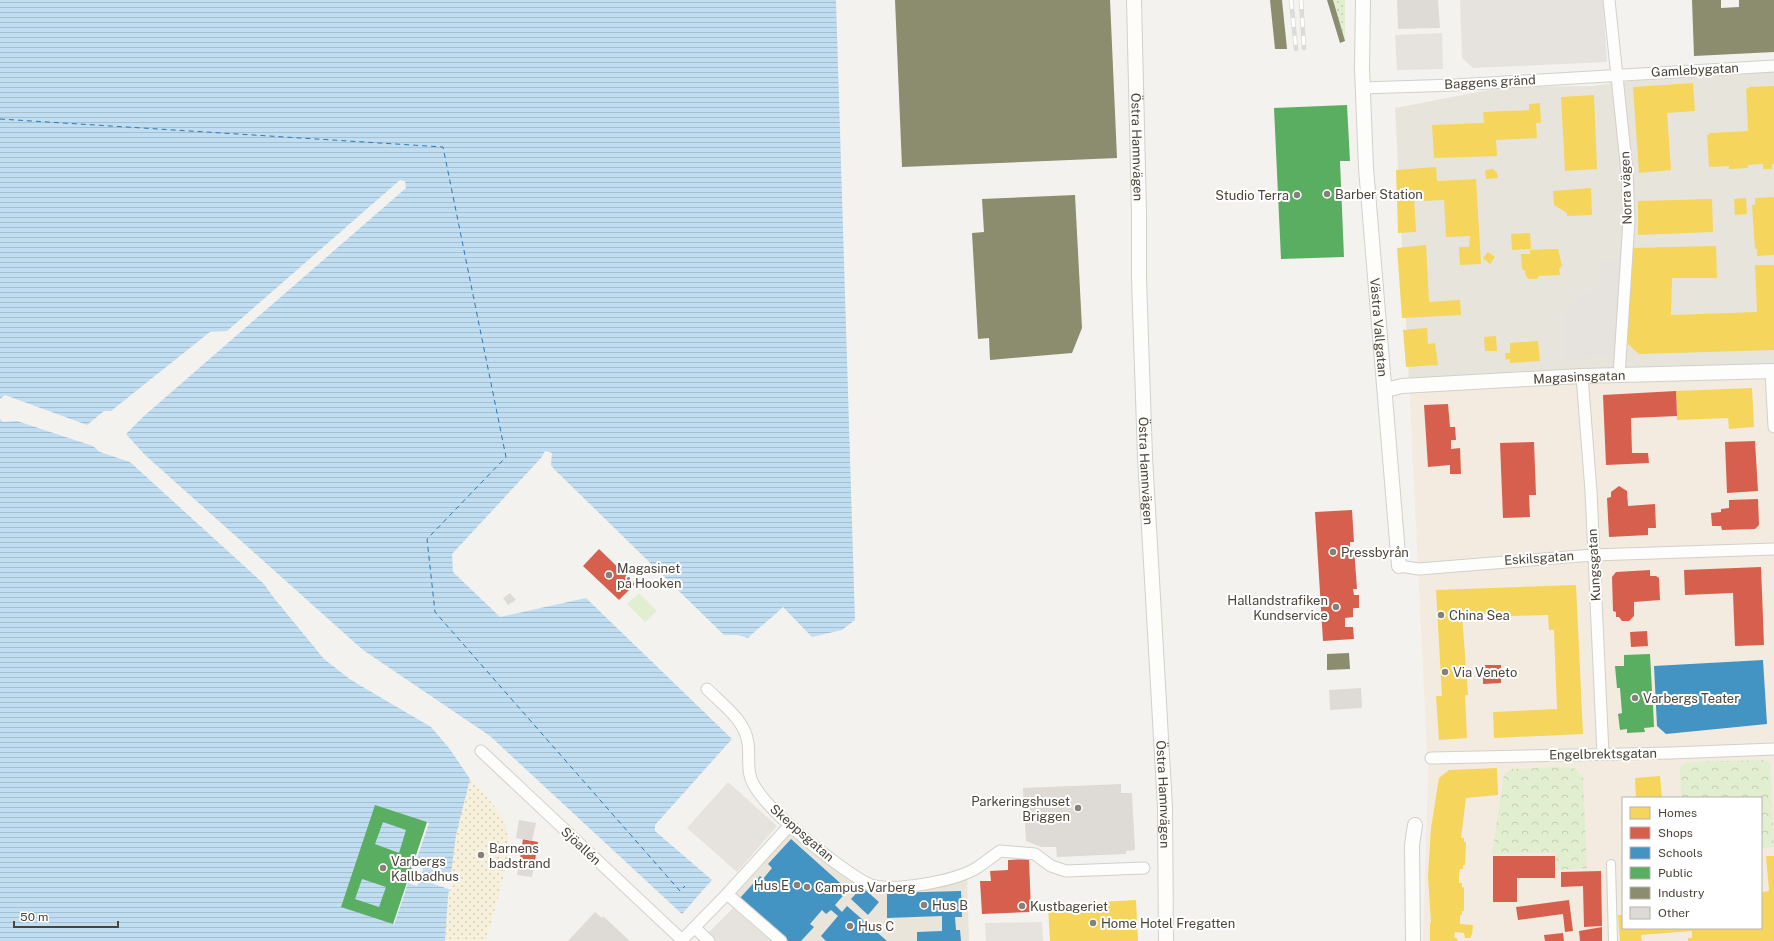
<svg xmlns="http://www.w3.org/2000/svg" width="1774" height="941" viewBox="0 0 1774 941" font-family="'Public Sans',sans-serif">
	<defs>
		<pattern id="grass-dots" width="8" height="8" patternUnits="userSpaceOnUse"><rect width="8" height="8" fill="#e1eecf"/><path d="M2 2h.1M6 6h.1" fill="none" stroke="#c3cdb2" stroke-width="1.8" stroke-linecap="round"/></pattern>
		<pattern id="sand-dots" width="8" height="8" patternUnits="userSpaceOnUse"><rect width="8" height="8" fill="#f7f0da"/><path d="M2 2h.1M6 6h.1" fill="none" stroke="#d5cfbc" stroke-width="1.8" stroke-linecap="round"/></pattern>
		<pattern id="park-crowns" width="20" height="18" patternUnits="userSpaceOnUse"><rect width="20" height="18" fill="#e1eecf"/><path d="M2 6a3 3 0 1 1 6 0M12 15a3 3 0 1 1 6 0" fill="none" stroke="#c3cdb2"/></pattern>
		<pattern id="water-rules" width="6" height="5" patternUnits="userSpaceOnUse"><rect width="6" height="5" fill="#c0ddf1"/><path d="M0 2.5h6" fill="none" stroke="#a6bfcf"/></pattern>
	</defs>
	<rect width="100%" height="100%" fill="#f4f2ee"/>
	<path fill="#e7e4dc" d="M1759 65 1774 66V366L1409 382 1395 108 1504 87 1591 86Z"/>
	<path fill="#f3ebdf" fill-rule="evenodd" d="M1774 366V941H1423L1428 774 1409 382ZM1623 798H1761V928H1623Z"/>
	<path fill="#eae5da" d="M790 833 865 885 925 888 948 885 967 877 969 941H788L735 893Z"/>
	<path fill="url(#grass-dots)" d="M1333 0H1345V41Z"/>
	<path fill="url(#sand-dots)" d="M470 779 487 797 504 819 510 847 508 862 486 941H445L448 897 456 835Z"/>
	<path fill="url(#park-crowns)" d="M1764 760 1770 763 1774 847 1761 848V798H1681L1680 768 1686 762Z
		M1567 767 1576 769 1583 778 1587 868 1557 870 1556 853 1492 854 1504 774 1511 769Z"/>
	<path fill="#e1eecf" d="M639 593 657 611 645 622 627 604Z"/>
	<path fill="#e6e3df" d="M1460 0H1603L1607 62 1473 68 1462 58Z
		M1442 33 1443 69 1397 70 1395 35Z
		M1601 261 1619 262 1616 357 1565 359 1563 325 1568 306 1580 294 1599 286Z
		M728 782 777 826 737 872 687 828Z
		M733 908 771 941H716L708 933Z
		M1042 922 1043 941H986L985 923Z"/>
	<path fill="url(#water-rules)" d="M0 0H836L855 620 842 630 812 637 783 607C772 618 759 627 748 638L738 635H724L555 470 551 465 552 453 545 451 541 458 452 554 453 572 500 617 586 598 732 739 655 825V831L712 880 682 914 490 736 363 650 145 455 126 434 144 416 406 188 405 181 400 180 227 331 210 332 111 411H104L87 425 5 395 0 399Z
		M0 419 3 422 17 421 93 446 100 452 130 462 264 584 274 598 324 659 351 680 431 727 449 748 470 779 456 835 448 897 445 941H0Z"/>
	<path fill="#f4f2ee" d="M427 822 429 823 415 864 423 867 422 873 452 883 451 890 420 879 417 886 408 883 394 925 393 924Z"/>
	<path fill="#f6d55c" d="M1693 83 1695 111 1667 113 1671 170 1639 173 1633 87Z
		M1774 86V164H1772V169H1763V164L1748 165V168L1729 169V166L1709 167 1707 135H1709V133L1748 131 1746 89 1749 88V87Z
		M1594 95 1597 169 1565 171 1561 97Z
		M1540 103 1541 123H1536L1537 138 1496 140 1497 156 1434 158 1432 125 1484 123 1483 112 1529 110V104Z
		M1436 167 1437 181 1476 179 1481 264 1460 265 1459 247H1469L1470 236 1446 237 1444 200 1420 201 1419 197H1414L1416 232 1398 233 1396 170Z
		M1493 169 1497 173 1498 178 1486 179 1485 170Z
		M1591 188 1592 215 1567 216V213L1554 205 1553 191Z
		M1774 197V255L1757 256V249H1755L1752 205H1755V198Z
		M1746 198 1747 214 1735 215 1734 199Z
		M1712 199 1713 232 1638 235V201Z
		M1530 233 1531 249 1512 250 1511 234Z
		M1426 245 1429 302 1460 300 1461 315 1402 318 1397 248Z
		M1716 246 1717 278H1672L1671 315 1757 312 1755 265H1774V350L1639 354 1628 344 1629 248Z
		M1550 249H1558L1562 266 1559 269 1560 275 1539 276 1537 279H1529L1526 276 1525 271 1522 269 1521 254H1530V250Z
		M1488 252 1495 257 1490 264 1483 258Z
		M1427 328 1428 344 1435 343 1438 365 1406 367 1403 330Z
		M1496 336 1497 351H1485L1484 337Z
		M1538 341 1540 361 1510 363V359L1506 360 1505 353H1510V343Z
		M1752 388 1754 427 1729 429 1728 418 1677 420 1676 391Z
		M1576 585 1583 734 1494 738 1493 712 1557 709 1554 630H1549L1548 615 1510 616V613L1462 615 1468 695H1465L1467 738 1439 740 1436 696H1442L1436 590Z
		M1497 768 1498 795 1466 798 1461 838H1464V842H1466L1465 865H1463V869H1460L1459 875V883H1462V888L1464 887V911H1462V915H1460V924L1473 925 1472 934 1470 938H1465L1464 933 1455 932 1454 938 1456 937 1458 941H1430V923H1431L1428 876 1431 828 1439 778 1449 770Z
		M1660 776 1662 798H1636L1635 778Z
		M1766 856H1774V941H1688V938H1692V931L1641 935 1642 941H1620L1618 915H1623V928H1761V892L1769 891Z
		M1136 900 1138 941H1050L1048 905Z"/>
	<path fill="#d6604d" d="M1676 391 1677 416 1631 418 1632 453H1648L1649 463 1606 465 1603 395Z
		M1448 404 1450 427H1455L1456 440H1451V449L1460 448 1461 474H1450V465L1428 467 1424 405Z
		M1755 441 1758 491 1727 493 1725 442Z
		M1534 442 1536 495H1529L1530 517 1503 518 1500 443Z
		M1619 486 1627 491 1628 506 1655 504 1656 528H1648V535L1609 537 1607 498 1611 497V492Z
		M1758 499 1759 525 1755 529 1722 530 1721 526H1712L1711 513 1721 512V509L1729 508V500Z
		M1352 510 1354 542H1350V548H1354L1357 589H1353L1354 595H1359V608H1353V617L1345 618V627H1353L1354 639 1323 641 1315 512Z
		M599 549 635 584 619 600 583 566Z
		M1761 567 1764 645 1735 646 1733 593 1685 595 1684 570Z
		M1650 570V576H1656L1659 578 1660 600 1634 602V616L1629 621H1622L1619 617H1616V612L1613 611 1612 577 1616 572Z
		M1647 631 1648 646 1631 647 1630 632Z
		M1483 665H1501V683L1483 684Z
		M523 839 538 842 535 861 520 859Z
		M1493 856H1555V878H1517V902H1493Z
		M1029 859 1031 912 982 914 980 881H991L990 871 1008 870V860Z
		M1601 871 1602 926 1584 927 1583 886 1561 887V872Z
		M1569 900 1573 931 1565 932 1563 914 1518 920 1516 907Z
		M1602 927V941H1580L1579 931Z
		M1563 933 1564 941H1545L1544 935Z"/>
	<path fill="#4393c3" d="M1763 660 1767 724 1666 734 1657 726 1654 666Z
		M791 839 848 890 835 905 842 912 847 906 887 941H826L821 936 838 916 831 910 826 914 822 910 810 924 814 927 801 941H788L740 898 760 876 763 879 772 868 768 864Z
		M862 887 879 902 868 915 851 899Z
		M961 891 962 917H955L956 930H960L961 941H917V932L942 931V916L887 918V893Z"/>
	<path fill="#5aae61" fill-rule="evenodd" d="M1347 105 1350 161H1340L1344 257 1281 259 1274 108Z
		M1650 654 1652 691H1649V705H1653L1654 727 1644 728 1645 732 1627 733V729L1620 730 1618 714 1622 713 1620 688H1617L1615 666H1624V655Z
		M375 805 427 822 393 924 341 907ZM383 822 406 830 399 853 375 844ZM362 879 386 887 379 907 355 899Z"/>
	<path fill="#8c8c6e" d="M895 0H1110L1117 158 902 167Z
		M1270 0H1282L1287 49H1275Z
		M1327 0H1333L1345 41 1340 43Z
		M1692 0H1721V8L1739 7V0H1774V52L1694 56Z
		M1075 195 1082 328 1072 353 990 360 989 338 978 339 972 233 984 232 982 199Z
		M1349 653 1350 669 1327 670V654Z"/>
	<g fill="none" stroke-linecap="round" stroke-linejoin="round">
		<path stroke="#2e7ab2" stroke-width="1" stroke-dasharray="5 4" stroke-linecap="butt" d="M0 119 443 147 506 457 427 539 435 612 680 891 685 886"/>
	</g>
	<path fill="#dedbd6" d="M1397 0H1438L1440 28 1398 29Z
		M510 593 516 600 508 605 503 598Z
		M1361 688 1362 708 1330 710 1329 690Z
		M1121 784V793H1132L1135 850 1126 851V854L1057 857 1056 847H1041L1026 841 1025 823H1024L1023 788Z
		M519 820 536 823 532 841 516 838Z
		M520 859 535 861 532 877 517 875Z
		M595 912 602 918 603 916 630 941H568Z"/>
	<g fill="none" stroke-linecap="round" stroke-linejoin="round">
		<defs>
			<path id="pedestrian" d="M1611 864 1613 941"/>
			<path id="minor" d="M1609 0 1627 172 1629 220 1619 376
				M1362 88 1455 85 1774 66
				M1771 371 1774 427
				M1582 376 1591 491 1603 754
				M1399 566 1419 569 1593 555 1774 549
				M707 689C723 705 745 720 748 743 750 757 746 773 754 785 764 803 786 822 802 836 816 848 855 879 871 885 896 892 953 881 975 869 984 863 992 857 1000 851L1035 854 1051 866 1066 871 1144 868
				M481 751 682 940
				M1431 758 1671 753 1774 749
				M727 894 790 825
				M695 928 709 941
				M681 941 727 894 781 941"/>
			<g id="tertiary">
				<path id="s1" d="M1134 0 1139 213V279L1145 457 1165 808 1166 941"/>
				<path id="s2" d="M1363 0 1362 69 1366 168 1399 566"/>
				<path id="s3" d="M1386 390 1402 386 1582 376 1774 371"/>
				<path d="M1413 941 1412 845 1415 825"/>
			</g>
		</defs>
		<use href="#pedestrian" stroke="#d2d0cb" stroke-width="10"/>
		<use href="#minor" stroke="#d2d0cb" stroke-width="13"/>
		<use href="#tertiary" stroke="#d2d0cb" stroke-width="16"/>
		<use href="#pedestrian" stroke="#fdfdfc" stroke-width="8"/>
		<use href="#minor" stroke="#fdfdfc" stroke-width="11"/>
		<use href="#tertiary" stroke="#fdfdfc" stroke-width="14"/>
		<defs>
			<path id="rail" d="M1291 0 1296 49
				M1301 0 1304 48"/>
		</defs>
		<use href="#rail" stroke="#dbdbda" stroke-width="4.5"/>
		<use href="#rail" stroke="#fff" stroke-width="3" stroke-dasharray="9" stroke-linecap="butt"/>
	</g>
	<g fill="#868178" stroke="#fff" stroke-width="1.5">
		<circle cx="1327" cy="194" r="4"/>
		<circle cx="1297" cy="195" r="4"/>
		<circle cx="1333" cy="552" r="4"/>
		<circle cx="609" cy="575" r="4"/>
		<circle cx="1336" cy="607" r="4"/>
		<circle cx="1441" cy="615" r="4"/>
		<circle cx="1445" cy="672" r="4"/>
		<circle cx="1635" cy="698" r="4"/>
		<circle cx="1078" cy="808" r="4"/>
		<circle cx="481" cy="855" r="4"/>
		<circle cx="383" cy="868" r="4"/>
		<circle cx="797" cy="885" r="4"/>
		<circle cx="807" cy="887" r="4"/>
		<circle cx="924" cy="905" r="4"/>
		<circle cx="1022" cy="906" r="4"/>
		<circle cx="1093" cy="923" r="4"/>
		<circle cx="850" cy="926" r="4"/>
	</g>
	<g text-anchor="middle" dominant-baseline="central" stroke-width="4" stroke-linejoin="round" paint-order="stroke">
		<g font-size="13" fill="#4b4439" stroke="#fff">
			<text transform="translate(1695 70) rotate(-3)">Gamlebygatan</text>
			<text transform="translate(1490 82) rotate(-3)">Baggens gränd</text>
			<text stroke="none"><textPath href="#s1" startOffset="147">Östra Hamnvägen</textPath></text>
			<text transform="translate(1626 188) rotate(-92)">Norra vägen</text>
			<text stroke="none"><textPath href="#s2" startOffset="328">Västra Vallgatan</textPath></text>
			<text stroke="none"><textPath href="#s3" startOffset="194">Magasinsgatan</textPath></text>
			<text stroke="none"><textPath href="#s1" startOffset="471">Östra Hamnvägen</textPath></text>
			<text transform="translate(1539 558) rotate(-4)">Eskilsgatan</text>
			<text transform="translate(1594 565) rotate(-93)">Kungsgatan</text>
			<text transform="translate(1603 754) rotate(-1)">Engelbrektsgatan</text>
			<text stroke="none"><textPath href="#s1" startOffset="795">Östra Hamnvägen</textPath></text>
			<text transform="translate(802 833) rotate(41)">Skeppsgatan</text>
			<text transform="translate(581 846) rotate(43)">Sjöallén</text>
		</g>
		<g font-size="13" fill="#4b4439" stroke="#fff" text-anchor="start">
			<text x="1335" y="194">Barber Station</text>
			<text x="1289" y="195" text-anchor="end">Studio Terra</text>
			<text x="1341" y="552">Pressbyrån</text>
			<text x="617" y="568">Magasinet<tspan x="617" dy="15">på Hooken</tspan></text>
			<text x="1328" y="600" text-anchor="end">Hallandstrafiken<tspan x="1328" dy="15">Kundservice</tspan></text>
			<text x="1449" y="615">China Sea</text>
			<text x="1453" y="672">Via Veneto</text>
			<text x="1643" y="698">Varbergs Teater</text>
			<text x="1070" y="801" text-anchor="end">Parkeringshuset<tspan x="1070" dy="15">Briggen</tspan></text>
			<text x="489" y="848">Barnens<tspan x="489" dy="15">badstrand</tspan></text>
			<text x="391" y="861">Varbergs<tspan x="391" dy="15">Kallbadhus</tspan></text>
			<text x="789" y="885" text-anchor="end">Hus E</text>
			<text x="815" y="887">Campus Varberg</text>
			<text x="932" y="905">Hus B</text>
			<text x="1030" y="906">Kustbageriet</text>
			<text x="1101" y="923">Home Hotel Fregatten</text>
			<text x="858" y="926">Hus C</text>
		</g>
	</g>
	<rect x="1622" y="797" width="140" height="132" fill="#ffffff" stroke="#b7b4b0"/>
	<rect x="1630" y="807" width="20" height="12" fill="#f6d55c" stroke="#b7b4b0"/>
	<text x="1658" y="817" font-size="12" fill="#4b4439">Homes</text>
	<rect x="1630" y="827" width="20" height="12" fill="#d6604d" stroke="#b7b4b0"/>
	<text x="1658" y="837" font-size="12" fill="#4b4439">Shops</text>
	<rect x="1630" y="847" width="20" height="12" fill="#4393c3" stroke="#b7b4b0"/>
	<text x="1658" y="857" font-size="12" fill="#4b4439">Schools</text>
	<rect x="1630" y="867" width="20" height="12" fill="#5aae61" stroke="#b7b4b0"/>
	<text x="1658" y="877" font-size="12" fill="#4b4439">Public</text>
	<rect x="1630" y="887" width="20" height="12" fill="#8c8c6e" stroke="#b7b4b0"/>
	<text x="1658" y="897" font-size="12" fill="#4b4439">Industry</text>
	<rect x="1630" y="907" width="20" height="12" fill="#dedbd6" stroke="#b7b4b0"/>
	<text x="1658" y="917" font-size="12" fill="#4b4439">Other</text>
	<path d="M14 921v6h104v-6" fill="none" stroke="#4b4439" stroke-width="2"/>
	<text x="20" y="921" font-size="12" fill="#4b4439" stroke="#ffffff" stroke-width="3" paint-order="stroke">50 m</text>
</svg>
